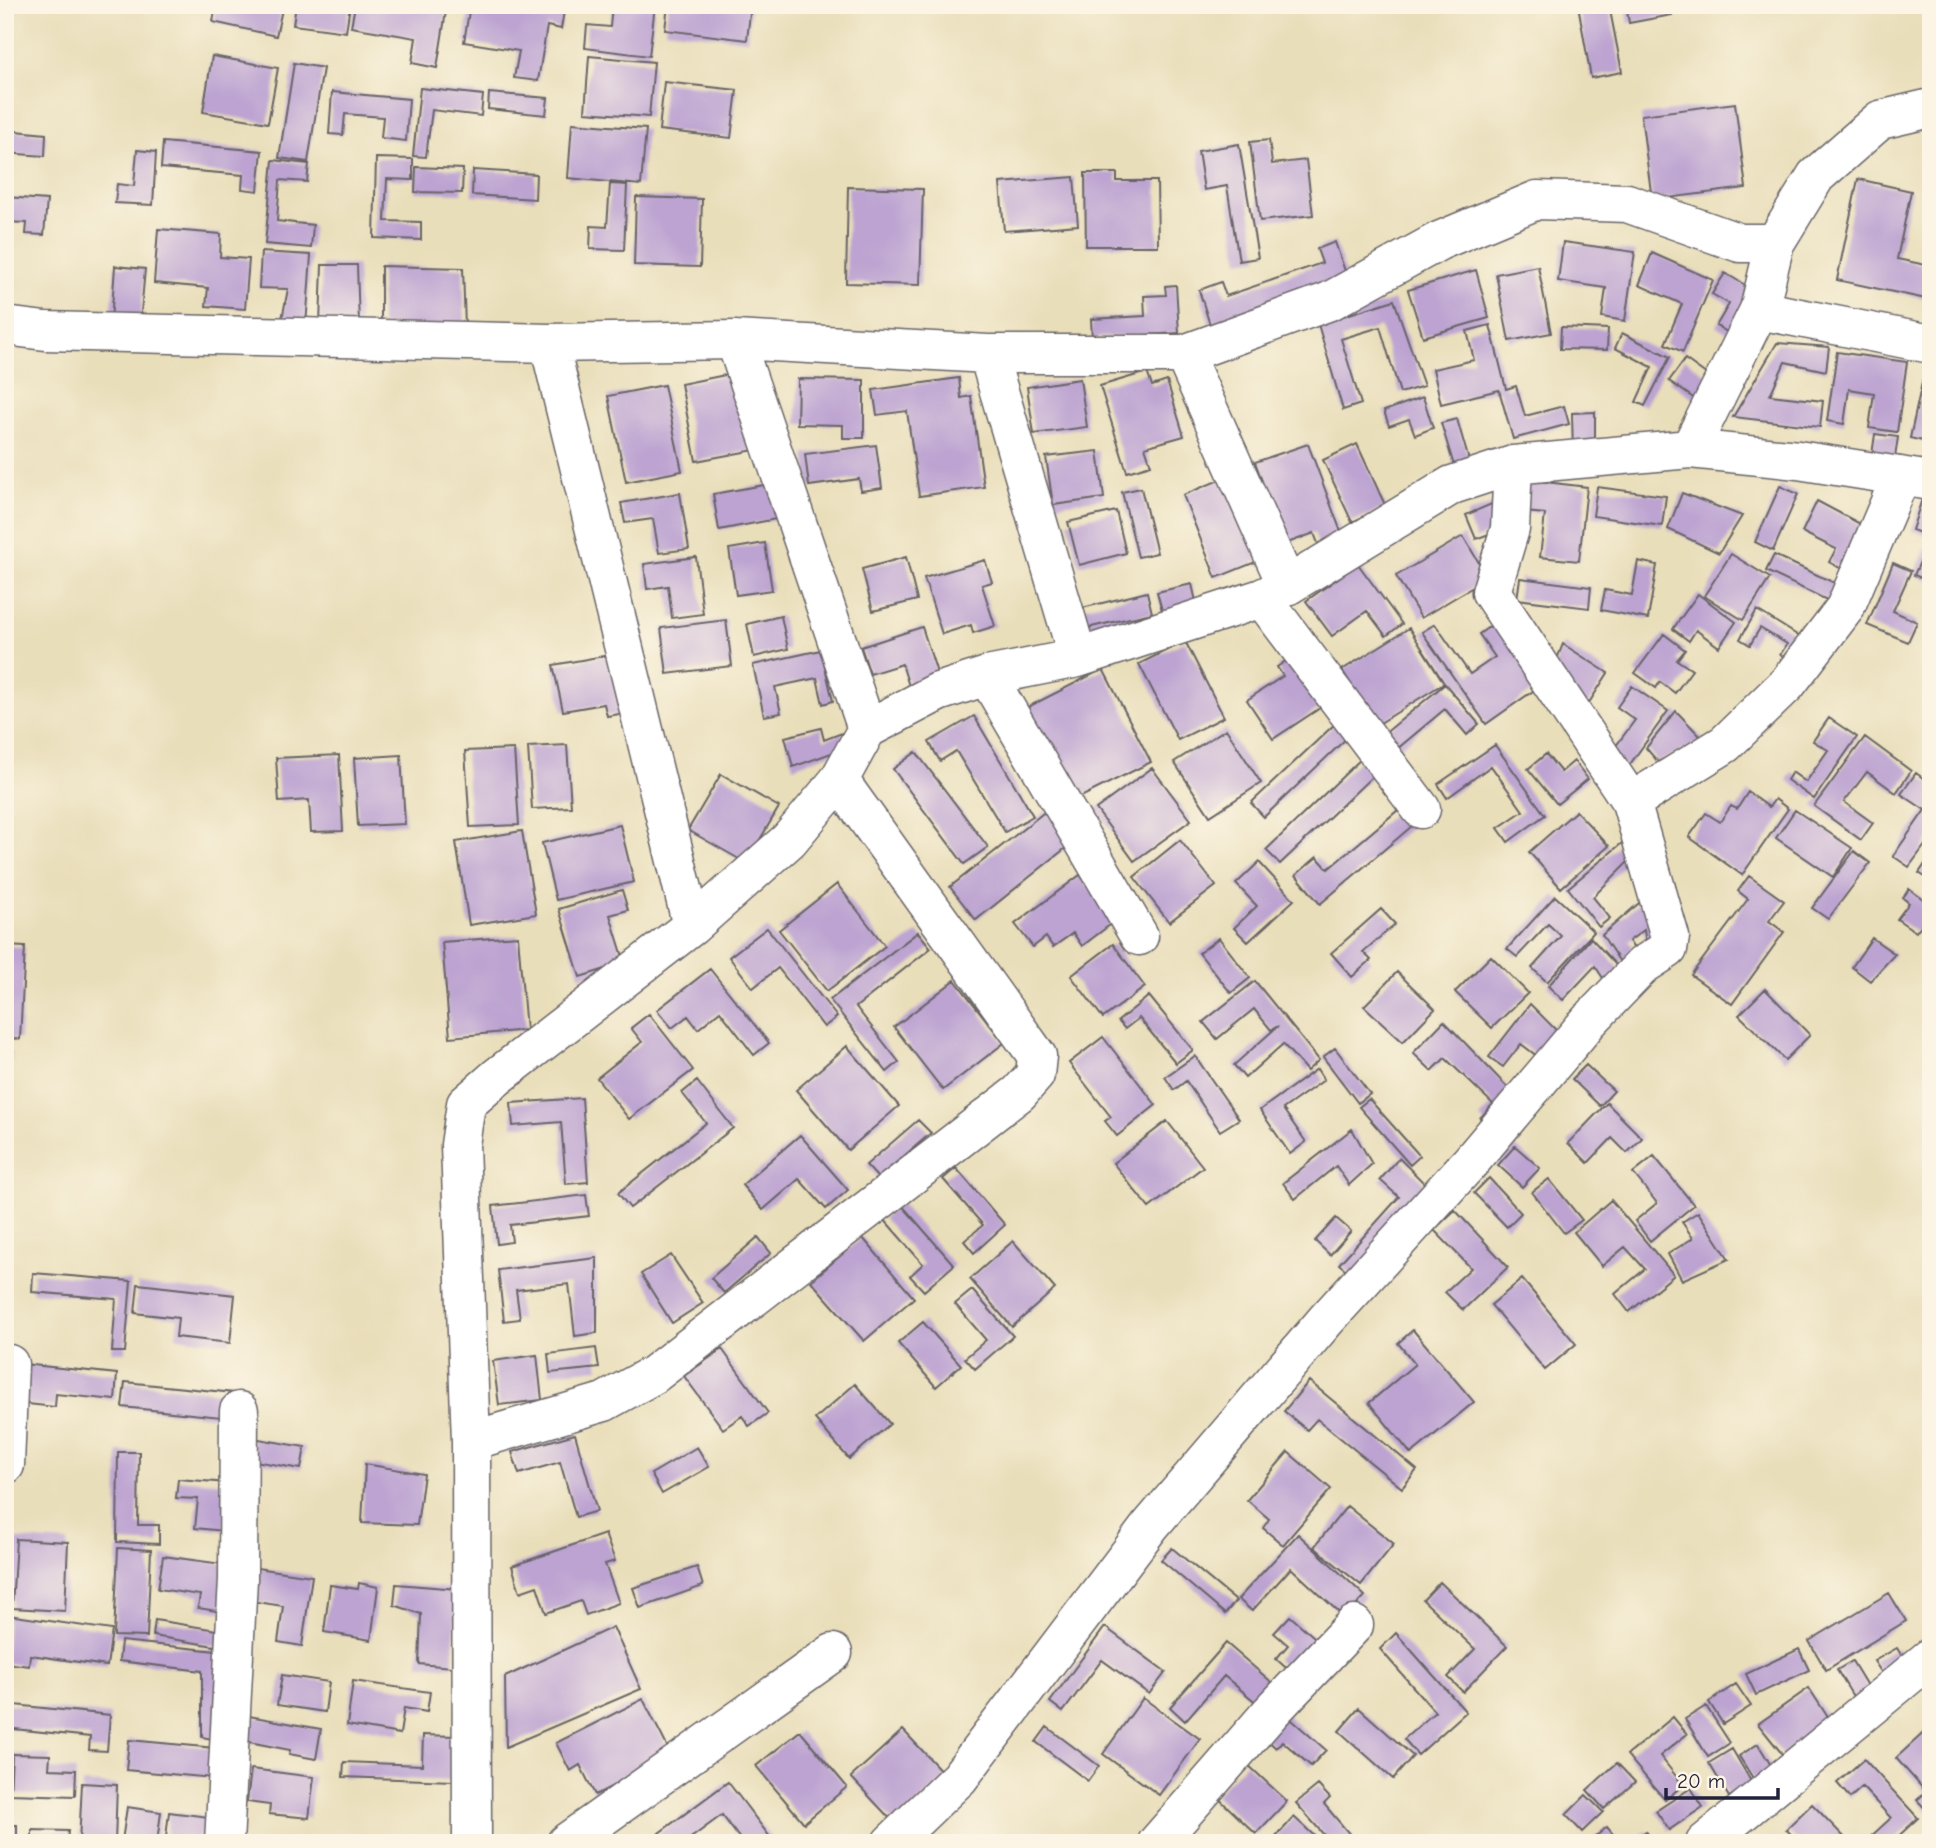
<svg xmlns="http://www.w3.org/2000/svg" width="1936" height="1848" viewBox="0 0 1936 1848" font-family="'Comic Neue',sans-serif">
	<rect width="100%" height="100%" fill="#fcf5e5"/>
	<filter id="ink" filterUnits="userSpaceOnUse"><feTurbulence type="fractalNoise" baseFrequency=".0143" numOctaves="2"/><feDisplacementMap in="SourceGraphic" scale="14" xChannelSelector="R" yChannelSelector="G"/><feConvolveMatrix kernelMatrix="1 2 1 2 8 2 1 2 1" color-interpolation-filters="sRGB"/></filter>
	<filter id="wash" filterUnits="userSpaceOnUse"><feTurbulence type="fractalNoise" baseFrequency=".00686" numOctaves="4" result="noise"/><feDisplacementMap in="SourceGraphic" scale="28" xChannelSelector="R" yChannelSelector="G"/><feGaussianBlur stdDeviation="1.57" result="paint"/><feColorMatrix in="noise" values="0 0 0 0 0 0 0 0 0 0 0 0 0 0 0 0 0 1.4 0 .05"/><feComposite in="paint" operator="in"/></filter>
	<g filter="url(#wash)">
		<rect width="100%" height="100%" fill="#e9deba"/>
		<g id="blocks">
			<path fill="#bca3d1" d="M216 5H283L276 36 213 22Z
				M296 5H350L346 32 293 25Z
				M355 5H447L437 68 412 63 416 38 351 27Z
				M470 5H565L561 29 547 26 538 81 514 78 519 51 464 42Z
				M612 5H655L649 56 585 48 587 25 610 27Z
				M668 5H751L747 40 665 30Z
				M1578 5H1609L1622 72 1591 78Z
				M1626 5H1671L1672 15 1629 23Z
				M212 56 278 68 268 123 203 112Z
				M589 56 654 62 649 117 585 112Z
				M294 63 323 68 308 162 279 158Z
				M664 82 737 90 731 138 659 130Z
				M420 88 483 95 481 116 432 110 426 157 413 156Z
				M332 92 409 99 406 141 381 138 383 117 345 114 343 135 329 134Z
				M489 93 548 98 546 115 488 109Z
				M1735 103 1746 188 1652 200 1641 115Z
				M572 123 646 129 641 185 568 178Z
				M5 130 46 134 45 156 5 153Z
				M1269 140 1272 164 1306 160 1313 215 1260 221 1250 142Z
				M163 142 262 151 258 191 242 189 243 175 161 168Z
				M1239 144 1258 258 1239 261 1227 186 1204 190 1198 151Z
				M137 150 156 152 153 205 115 203 117 184 134 186Z
				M376 158 413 159V180L387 179 385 221 421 222V240L374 238Z
				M273 160 309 164 307 182 280 180 277 221 313 225 311 248 265 244Z
				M416 167 463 169 462 193 415 192Z
				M473 170 536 174 535 199 472 195Z
				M1085 173H1117V181H1157L1158 246H1086Z
				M1074 177 1078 225 1004 231 1000 183Z
				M1858 179 1911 191 1897 259 1931 266 1926 299 1837 280Z
				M610 184 627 185 624 250 590 249 591 226 607 227Z
				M848 187 923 189 920 285 846 283Z
				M5 197 47 200 44 235 26 234 27 223 5 222Z
				M636 197 702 199 700 267 634 265Z
				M158 229 221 234 220 257 249 259 245 309 206 306 208 288 154 283Z
				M1335 242 1347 277 1210 325 1199 290 1221 282 1226 296 1322 263 1317 249Z
				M1563 242 1635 252 1625 321 1602 317 1606 288 1558 281Z
				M261 252 311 255 306 327 281 324 288 289 259 288Z
				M1652 253 1713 280 1683 352 1665 344 1682 304 1639 285Z
				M322 265H357L359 324 320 325Z
				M115 266 145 269 140 324 111 322Z
				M381 266 463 268 465 328 381 325Z
				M1538 266 1551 333 1509 341 1496 274Z
				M1476 270 1489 318 1423 337 1408 290Z
				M1725 273 1755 291 1729 333 1716 326 1729 304 1712 294Z
				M1176 285 1179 333 1092 338 1091 319 1145 316 1144 296 1166 295 1165 286Z
				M1394 300 1424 386 1400 393 1380 327 1341 339 1361 404 1343 410 1318 324Z
				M1490 325 1506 389 1516 386 1525 416 1564 406 1569 424 1513 439 1499 390 1441 404 1433 369 1474 360 1467 331Z
				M1561 327 1608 329 1607 350 1560 349Z
				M1622 333 1670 357 1645 406 1636 402 1652 367 1615 348Z
				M1777 343 1829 347 1826 371 1785 362 1770 395 1823 401 1820 427 1733 417Z
				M1837 352 1907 362 1897 432 1869 428 1874 393 1849 389 1844 424 1827 421Z
				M1685 359 1710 377 1695 399 1669 381Z
				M1925 369 1931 370V443L1910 438Z
				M740 372 755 450 696 461 681 384Z
				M1147 372 1152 386 1167 381 1184 436 1145 447 1151 465 1127 472 1100 386Z
				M959 378 961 398 971 396 984 487 919 496 907 411 877 415 873 390Z
				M798 379 864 380V438H843V425L797 424Z
				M1080 379 1087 427 1034 434 1027 387Z
				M664 385 682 471 626 482 608 396Z
				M1423 397 1433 428 1415 435 1409 419 1389 426 1384 411Z
				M1595 412V454H1573L1572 413Z
				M1457 419 1470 464 1455 469 1441 423Z
				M1875 434 1898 437 1895 458 1872 455Z
				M1308 444 1344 540 1320 549 1314 533 1285 544 1255 462Z
				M1357 444 1386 507 1352 522 1323 460Z
				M876 445 882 488 861 491 859 479 809 486 805 454Z
				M1098 451 1104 498 1053 505 1046 457Z
				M1234 474 1268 557 1216 578 1183 495Z
				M1528 480 1587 487 1579 561 1540 557 1545 514 1525 512Z
				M770 484 776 519 719 530 713 494Z
				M1780 486 1798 494 1773 551 1755 542Z
				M1597 487 1666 496 1662 526 1593 516Z
				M1141 488 1157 553 1138 557 1122 492Z
				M680 493 689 549 659 553 653 519 625 523 621 503Z
				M1682 493 1742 516 1719 553 1668 529Z
				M1923 496 1931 498V537L1912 530Z
				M1503 499 1502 529 1476 539 1466 515Z
				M1817 501 1866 527 1844 570 1829 562 1836 549 1802 532Z
				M1116 511 1126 553 1079 565 1068 522Z
				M1463 536 1488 578 1421 618 1396 576Z
				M765 543 772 590 736 595 729 549Z
				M1928 544 1931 545V582L1914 575Z
				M1731 554 1770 578 1743 620 1704 596Z
				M1774 555 1839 585 1831 602 1766 571Z
				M696 557 703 614 672 618 668 586 647 589 644 564Z
				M906 557 917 600 873 611 862 569Z
				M985 560 992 582 982 585 995 626 973 633 971 625 942 634 924 578Z
				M1638 561 1657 565 1648 619 1601 610 1605 590 1632 595Z
				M1893 563 1911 571 1893 611 1917 622 1908 642 1867 625Z
				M1358 564 1402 624 1386 636 1367 611 1332 636 1306 601Z
				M1520 578 1591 587 1589 608 1517 599Z
				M1192 584 1197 606 1163 614 1157 592Z
				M1147 592 1152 613 1087 628 1082 608Z
				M1698 594 1736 622 1719 647 1696 630 1689 641 1673 629Z
				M1757 610 1805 640 1792 662 1780 655 1787 644 1760 628 1750 645 1740 639Z
				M781 616 788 649 754 657 747 624Z
				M726 620 732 666 667 674 661 628Z
				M1499 620 1543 684 1486 724 1422 632 1435 624 1470 674 1495 657 1479 634Z
				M922 627 938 676 909 686 902 664 870 674 861 647Z
				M1409 628 1444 683 1377 725 1342 670Z
				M1664 634 1685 650 1677 660 1692 670 1675 693 1660 682 1656 688 1635 673Z
				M1185 641 1224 717 1178 740 1139 664Z
				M1563 644 1608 673 1585 709 1553 669Z
				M821 650 833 701 823 704 817 678 775 687 781 713 764 716 753 665Z
				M621 653 632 712 607 716 604 704 563 711 553 665Z
				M1293 656 1326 704 1273 739 1247 700 1283 676 1277 667Z
				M1103 669 1151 762 1071 802 1024 709Z
				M1445 684 1479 724 1467 735 1445 709 1397 749 1384 734Z
				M1632 686 1668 711 1628 767 1610 754 1635 720 1617 707Z
				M1676 711 1704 740 1658 762 1646 748Z
				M974 716 1033 816 1005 832 956 751 940 761 929 742Z
				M1829 718 1857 737 1814 799 1787 780 1792 772 1806 782 1828 750 1813 741Z
				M1337 722 1350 735 1264 817 1251 803Z
				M821 728 824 740 842 733 848 747 793 767 785 737Z
				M1226 729 1261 783 1210 816 1174 762Z
				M1865 737 1911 771 1896 793 1867 772 1844 802 1873 823 1861 840 1814 806Z
				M567 745 571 807 532 809 528 747Z
				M1495 745 1545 815 1508 842 1498 828 1523 811 1491 766 1447 798 1438 784Z
				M514 749 519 825 470 827 465 751Z
				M916 752 988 847 964 864 893 769Z
				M1546 754 1561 772 1574 761 1588 779 1557 804 1528 769Z
				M339 755 343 831 311 832 309 800 279 802 276 758Z
				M401 755 405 824 358 826 354 758Z
				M1364 756 1378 771 1280 864 1266 850Z
				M1152 768 1191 820 1134 861 1096 809Z
				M1916 773 1931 784V837L1909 867 1893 856 1925 810 1901 794Z
				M721 774 779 807 746 863 688 830Z
				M1748 792 1769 807 1775 799 1788 809 1742 875 1689 837 1706 813 1720 822 1731 806 1737 809Z
				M1404 805 1418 821 1320 904 1296 875 1317 857 1328 869Z
				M1047 810 1072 843 976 920 950 887Z
				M1795 810 1852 848 1833 877 1776 838Z
				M1576 811 1609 846 1561 888 1529 852Z
				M620 825 634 882 556 900 542 843Z
				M522 831 536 914 469 925 456 842Z
				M1628 838 1634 856 1593 897 1610 918 1599 927 1568 888Z
				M1180 840 1216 886 1169 922 1134 877Z
				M1854 851 1870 863 1828 919 1812 908Z
				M1931 855V881L1919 873Z
				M1259 862 1294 900 1248 942 1234 928 1257 906 1236 884Z
				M1080 875 1115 921 1082 946 1073 933 1053 947 1046 937 1033 947 1015 924Z
				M1749 876 1784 901 1769 921 1784 932 1732 1004 1691 975 1748 899 1738 891Z
				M837 884 885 946 827 991 779 930Z
				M1909 889 1931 905V912L1916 932 1897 919 1909 903 1903 898Z
				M622 890 628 910 610 915 625 963 580 977 559 909Z
				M1555 896 1594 932 1547 982 1532 968 1561 936 1548 924 1517 957 1507 949Z
				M1646 897 1657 934 1646 944 1644 930 1629 941 1636 952 1620 962 1602 935Z
				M1381 909 1395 924 1363 952 1371 960 1352 977 1331 953Z
				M767 928 837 1017 824 1027 778 968 753 988 729 957Z
				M918 932 931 948 856 1007 899 1062 887 1072 830 1000Z
				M518 936 526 1030 450 1037 442 942Z
				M1219 938 1250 978 1231 993 1199 953Z
				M1591 938 1619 968 1607 984 1595 966 1563 1000 1548 986Z
				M1872 938 1895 954 1870 981 1852 967Z
				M1113 944 1145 987 1103 1018 1071 976Z
				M5 946 25 947 20 1039 5 1038Z
				M1491 956 1528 993 1492 1028 1455 992Z
				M710 969 769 1043 754 1055 720 1011 698 1029 688 1016 672 1028 657 1010Z
				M1397 972 1435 1009 1403 1042 1364 1006Z
				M955 980 1004 1043 943 1090 894 1027Z
				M1255 981 1319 1060 1307 1071 1283 1044 1245 1078 1234 1065 1278 1026 1271 1030 1254 1009 1217 1039 1203 1022Z
				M1765 989 1810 1035 1785 1060 1739 1015Z
				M1149 996 1193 1050 1176 1063 1139 1018 1125 1029 1118 1021Z
				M1530 1004 1556 1030 1537 1056 1521 1044 1503 1067 1489 1057Z
				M649 1014 693 1070 629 1119 597 1078 642 1042 631 1028Z
				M1444 1021 1513 1093 1486 1125 1480 1118 1493 1104 1445 1058 1432 1071 1413 1053Z
				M1103 1037 1156 1105 1117 1136 1105 1121 1111 1117 1069 1063Z
				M847 1046 899 1106 848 1150 796 1090Z
				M1335 1048 1370 1094 1358 1103 1323 1057Z
				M5 1051 12 1052 7 1088H5Z
				M1195 1056 1239 1119 1220 1131 1186 1081 1174 1090 1165 1077Z
				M1586 1065 1614 1091 1600 1106 1572 1079Z
				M1317 1069 1324 1080 1283 1109 1306 1142 1290 1154 1260 1110Z
				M697 1081 733 1128 630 1208 618 1193 706 1123 682 1093Z
				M582 1098 588 1182 566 1184 561 1122 513 1126 511 1103Z
				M1369 1099 1420 1156 1410 1165 1359 1107Z
				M1607 1103 1642 1138 1627 1153 1612 1138 1588 1163 1568 1143Z
				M918 1120 931 1133 878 1178 866 1165Z
				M1167 1121 1203 1167 1149 1208 1113 1163Z
				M1352 1129 1372 1164 1349 1185 1336 1166 1295 1199 1283 1183Z
				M800 1135 848 1190 826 1209 799 1179 763 1210 742 1185Z
				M1515 1146 1540 1168 1522 1187 1498 1165Z
				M1654 1156 1694 1205 1650 1241 1635 1221 1657 1203 1633 1173Z
				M1399 1158 1428 1187 1353 1276 1339 1264 1399 1197 1380 1180Z
				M956 1168 1005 1225 974 1253 964 1241 983 1225 943 1179Z
				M1489 1178 1521 1213 1507 1227 1474 1193Z
				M1549 1179 1582 1220 1564 1233 1532 1192Z
				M586 1195 589 1216 510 1225 512 1242 497 1244 493 1206Z
				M1611 1200 1674 1275 1629 1312 1615 1294 1645 1269 1625 1247 1602 1266 1574 1232Z
				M900 1203 954 1265 924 1291 910 1276 923 1264 883 1218Z
				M1455 1210 1508 1267 1463 1310 1445 1292 1471 1268 1434 1230Z
				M1698 1212 1729 1259 1682 1280 1668 1254 1693 1238 1682 1222Z
				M1336 1218 1351 1231 1330 1255 1315 1241Z
				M758 1237 771 1253 724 1293 711 1278Z
				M862 1237 914 1298 864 1341 811 1281Z
				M1013 1241 1055 1289 1012 1327 970 1279Z
				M671 1255 703 1303 672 1323 641 1274Z
				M597 1258V1333L575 1336 569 1284 516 1290 520 1319 504 1321 498 1270Z
				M33 1273 131 1281 125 1352H112L116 1299 32 1292Z
				M1522 1279 1576 1344 1545 1370 1491 1305Z
				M138 1284 235 1295 230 1343 176 1337 178 1318 135 1313Z
				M972 1290 1013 1336 975 1369 965 1358 986 1340 955 1304Z
				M923 1322 961 1365 936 1387 898 1343Z
				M1413 1330 1474 1402 1411 1454 1369 1403 1415 1364 1398 1343Z
				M596 1348 599 1368 550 1373 548 1354Z
				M722 1349 768 1413 749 1426 742 1416 723 1429 684 1376Z
				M537 1355 542 1400 499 1405 493 1361Z
				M13 1363 117 1374 115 1400 56 1394 55 1407 9 1402Z
				M1309 1381 1417 1470 1402 1488 1317 1419 1307 1430 1284 1411Z
				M125 1382 234 1393 231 1418 122 1407Z
				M855 1384 890 1424 849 1459 815 1419Z
				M575 1434 597 1511 576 1517 560 1462 519 1474 512 1452Z
				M253 1438 305 1447 301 1469 249 1460Z
				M697 1447 709 1467 662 1494 651 1474Z
				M118 1452H139L138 1525H159V1544L117 1542Z
				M1288 1452 1331 1489 1283 1545 1263 1528 1269 1519 1247 1500Z
				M365 1464 424 1474 417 1525 362 1523Z
				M178 1479 228 1483 224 1531 195 1528 198 1499 176 1498Z
				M1347 1506 1394 1544 1361 1585 1314 1547Z
				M605 1534 615 1561 605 1564 619 1603 586 1615 581 1601 546 1613 537 1586 520 1592 512 1566Z
				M1298 1534 1365 1596 1345 1618 1291 1568 1252 1611 1238 1599Z
				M16 1539 68 1542 65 1611 12 1608Z
				M118 1548 151 1550 147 1637 114 1636Z
				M1172 1548 1236 1601 1225 1614 1161 1560Z
				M163 1556 230 1565 223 1612 198 1608 200 1595 158 1589Z
				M250 1567 312 1576 302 1646 278 1642 283 1606 245 1600Z
				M697 1567 703 1586 640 1608 633 1588Z
				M1440 1582 1507 1646 1463 1692 1448 1677 1475 1649 1423 1600Z
				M359 1583 378 1587 371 1640 324 1632 330 1585 358 1589Z
				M396 1584 458 1589 452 1667 419 1664 421 1614 394 1605Z
				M1889 1593 1906 1621 1826 1670 1809 1641Z
				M8 1615 112 1630 107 1666 30 1655 29 1666 5 1663Z
				M1290 1616 1321 1643 1293 1674 1276 1659 1288 1645 1274 1633Z
				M155 1620 223 1631 221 1647 153 1636Z
				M613 1627 641 1689 506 1747 505 1677Z
				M1105 1627 1166 1672 1149 1694 1102 1660 1063 1712 1050 1702Z
				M1396 1633 1466 1712 1418 1755 1404 1739 1435 1712 1380 1649Z
				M121 1641 226 1652 222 1741 202 1737V1671L119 1661Z
				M1226 1643 1275 1685 1258 1704 1224 1676 1185 1721 1170 1707Z
				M1897 1648 1906 1663 1884 1676 1874 1661Z
				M1799 1649 1809 1670 1756 1695 1746 1674Z
				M1852 1661 1872 1694 1857 1703 1837 1670Z
				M282 1675 329 1682 325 1712 277 1705Z
				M353 1681 430 1692 427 1712 404 1708 400 1734 347 1725Z
				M1736 1684 1751 1706 1723 1724 1709 1702Z
				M1809 1688 1829 1719 1783 1755 1758 1724Z
				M1143 1698 1200 1739 1159 1795 1103 1754Z
				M643 1699 672 1756 595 1795 580 1765 570 1771 556 1743Z
				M5 1704 110 1715 107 1751 89 1750 90 1737 5 1728Z
				M1706 1706 1730 1743 1708 1757 1685 1719Z
				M1359 1708 1413 1756 1393 1779 1339 1731Z
				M1284 1713 1326 1750 1311 1766 1282 1741 1276 1748 1263 1736Z
				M249 1716 321 1729 316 1759 289 1754 290 1750 244 1741Z
				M1673 1717 1687 1734 1660 1756 1683 1785 1665 1800 1627 1755Z
				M1931 1726V1815L1917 1800 1926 1792 1896 1758Z
				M1047 1727 1099 1766 1088 1781 1036 1742Z
				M903 1730 947 1777 896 1825 851 1777Z
				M800 1731 847 1787 804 1823 756 1766Z
				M423 1735 454 1736 453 1781 343 1777 344 1762 422 1765Z
				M129 1740 215 1748 213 1778 126 1770Z
				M1758 1744 1775 1772 1756 1783 1739 1756Z
				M1732 1749 1752 1783 1729 1797 1709 1763Z
				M12 1754 50 1755 49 1769 76 1770 75 1796 10 1794Z
				M1864 1759 1918 1818 1891 1843H1870L1867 1840 1891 1818 1862 1787 1850 1798 1837 1783Z
				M1246 1763 1287 1801 1256 1834 1215 1795Z
				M1617 1763 1635 1782 1604 1809 1587 1790Z
				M251 1769 314 1777 309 1818 269 1814 270 1805 247 1802Z
				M728 1782 773 1841 743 1843 722 1815 684 1843H667L659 1833Z
				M82 1783 117 1785 115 1843H79Z
				M1318 1785 1330 1798 1324 1804 1357 1843H1331L1296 1803Z
				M1691 1788 1703 1807 1669 1830 1656 1811Z
				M1586 1795 1603 1812 1582 1832 1566 1815Z
				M1812 1804 1850 1843H1799L1786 1829Z
				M127 1807 161 1812 157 1843 122 1841Z
				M169 1812 217 1818 214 1843H193L166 1837Z
				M1294 1817 1322 1843H1281L1275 1838Z
				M5 1825H17V1843H5Z
				M1607 1827 1620 1843H1588Z
				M32 1830 68 1831 67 1843H32Z
				M1646 1831 1654 1843H1630Z"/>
		</g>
	</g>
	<g filter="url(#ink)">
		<use href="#blocks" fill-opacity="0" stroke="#686467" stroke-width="2"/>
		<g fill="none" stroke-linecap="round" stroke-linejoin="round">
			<defs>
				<path id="minor" d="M1759 310 1931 344
					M5 326 45 331 549 343 735 340 988 354H1184L1330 301 1439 241 1537 200 1627 203 1740 243H1775
					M735 340 867 729
					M549 343 692 926
					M988 354 1078 658
					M1184 354 1287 586
					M1690 449 1759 310 1775 243 1816 176 1880 120 1931 108
					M1262 598 1421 809
					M987 676 1139 936
					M1631 802 1725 744 1787 684 1845 608 1901 476
					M471 1441 604 1402 653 1375 1019 1093 1035 1075 1037 1056 839 780
					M5 1465 9 1364
					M224 1843 238 1579 239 1411
					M472 1843 471 1441 460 1145 466 1104 497 1077 692 926 789 840 839 780 867 729 938 692 987 676 1078 658 1262 598 1287 586 1452 485 1513 465 1690 449 1798 460 1931 481
					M566 1843 833 1653
					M891 1843 959 1778 1150 1526 1326 1320 1472 1160 1589 1021 1643 965 1668 949 1670 937 1631 802 1491 592 1510 529 1513 465
					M1157 1843 1271 1712 1354 1625
					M1705 1843 1931 1657"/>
			</defs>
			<use href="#minor" stroke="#686467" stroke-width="41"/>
			<use href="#minor" stroke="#fff" stroke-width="38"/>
		</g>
	</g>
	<rect width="1936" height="1848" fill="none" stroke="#fcf5e5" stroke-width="28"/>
	<path d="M1666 1788v10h112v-10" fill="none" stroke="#22223b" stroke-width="3.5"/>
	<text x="1677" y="1788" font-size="21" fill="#22223b" stroke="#fcf5e5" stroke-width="5" paint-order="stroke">20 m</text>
</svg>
